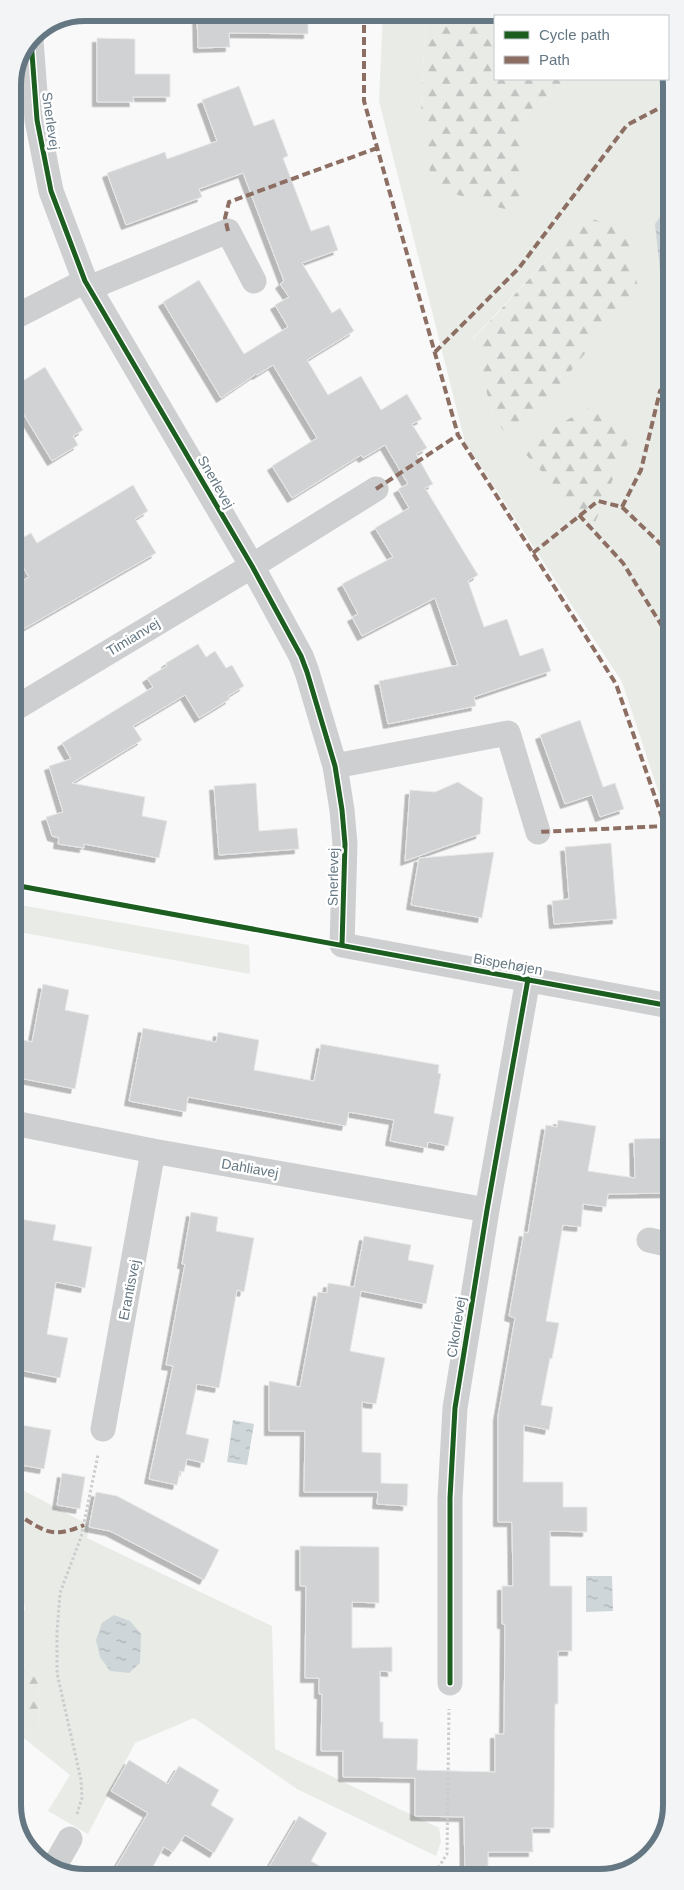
<svg xmlns="http://www.w3.org/2000/svg" width="684" height="1890" viewBox="0 0 684 1890" font-family="Arial,sans-serif">
	<defs>
		<pattern id="forest-firs" width="22" height="20" patternUnits="userSpaceOnUse" patternTransform="scale(1.25)"><rect width="22" height="20" fill="#e8ebe6"/><path d="M5 1l3.5 6h-7zM16 11l3.5 6h-7z" fill="#c0c3c0"/></pattern>
		<pattern id="water-ripples" width="26" height="14" patternUnits="userSpaceOnUse" patternTransform="scale(1.25)"><rect width="26" height="14" fill="#ced6d9"/><path d="M2 4q2-2 4 0t4 0M15 11q2-2 4 0t4 0" fill="none" stroke="#abb2b5"/></pattern>
		<filter id="shadow"><feDropShadow dx="-4.5" dy="4.5" stdDeviation="0" flood-color="#0004"/></filter>
	</defs>
	<rect width="100%" height="100%" fill="#f9f9f9"/>
	<path fill="#e8ebe6" fill-rule="evenodd" d="M383 13H426L421 110 521 214V119L566 79H668V64L669 66 670 827 622 682 465 442 379 101ZM587 217 494 420 473 338Z
		M14 904 249 945 250 974 14 931Z
		M15 1486 89 1525 87 1538 272 1626 275 1749 439 1828 441 1842 436 1856 297 1789 194 1718 135 1743 88 1834 48 1811 70 1775 20 1735 40 1723 38 1679 19 1660 15 1659V1624L25 1609 15 1538Z"/>
	<path fill="url(#forest-firs)" d="M426 13H604L612 16H495V79H566L521 119V214L432 187 421 110Z
		M587 217 626 231 638 287 526 427 506 433 494 420 473 339Z
		M599 402 630 438 593 527 519 447Z
		M15 1659 19 1660 38 1679 40 1723 20 1735 15 1732Z"/>
	<path fill="url(#water-ripples)" d="M669 204V307L664 306 655 224Z
		M233 1420 254 1424 247 1465 227 1462Z
		M586 1576H612L613 1611 586 1612Z
		M114 1615 130 1621 141 1634 140 1663 129 1673 110 1671 100 1657 96 1640 102 1623Z"/>
	<path fill="#d0d2d3" stroke="#e8e8e8" filter="url(#shadow)" d="M197 13H308V34L229 33 230 47 198 48Z
		M97 38 135 39V74H170V97H133L134 102H97Z
		M239 86 254 126 274 119 288 156 283 158 311 231 329 225 338 250 302 263 332 313 340 308 354 331 307 360 328 395 361 376 381 410 407 394 422 419 412 424 427 448 416 454 433 484 425 488 478 575 468 581 484 627 507 619 520 656 543 648 551 671 474 697 476 706 388 724 379 681 458 665 435 598 362 636 352 617 358 614 342 584 393 557 375 528 409 508 398 489 408 484 385 445 363 458 361 455 292 498 272 466 317 438 273 365 257 375 256 374 221 398 163 302 199 280 244 354 288 327 275 305 289 297 280 284 284 281 243 173 199 189 202 197 126 225 107 173 165 152 167 159 217 141 202 100Z
		M45 367 83 430 73 436 78 445 52 461 13 397V387Z
		M133 485 148 511 135 519 156 553 13 635V586L29 577 13 551V543L31 533 37 543Z
		M198 644 206 657 215 651 226 668 232 665 244 686 228 696 230 699 199 718 185 695 133 726 142 740 72 783 145 797 142 816 167 821 159 858 84 844V848L58 844 59 838 52 836 46 817 63 812 49 766 71 759 62 743 153 687 147 678 167 666 166 663Z
		M580 720 603 787 615 783 624 809 600 817 592 795 565 804 540 735Z
		M458 782 483 798 480 834 405 861 410 790 435 792Z
		M256 783 259 831 297 828 299 849 219 855 214 786Z
		M611 843 617 919 554 924 552 901 569 899 565 847Z
		M494 852 482 918 411 905 419 858Z
		M43 984 69 990 65 1010 89 1015 75 1089 14 1077V1038L32 1042Z
		M143 1028 216 1042 218 1032 259 1040 254 1070 314 1081 321 1044 439 1065 438 1073 441 1074 434 1113 454 1117 448 1146 428 1142 427 1148 390 1141 394 1120 349 1112 346 1126 188 1097 186 1112 129 1101Z
		M558 1120 596 1126 588 1171 635 1178 634 1139 671 1138V1193L608 1194 606 1207 583 1204 581 1227 563 1225 546 1321 559 1323 552 1359 550 1358 541 1405 553 1407 549 1430 524 1425 523 1482H563V1507H587V1532L550 1531V1586H572V1651H558V1704H555L554 1828H532L533 1852H488V1876H465L464 1817 415 1816V1778L343 1777V1751H321L322 1694H319V1678H305L306 1586H300V1546L379 1547V1603L352 1602V1648L392 1647V1672L380 1671V1722H383V1738L418 1739 417 1770 495 1772V1734H504L505 1624H502V1586H513L512 1522H498V1416L515 1318 509 1316 524 1232 528 1233 546 1125 557 1127Z
		M191 1212 218 1217 216 1231 254 1238 244 1292 237 1290 219 1388 197 1384 186 1434 209 1439 204 1463 187 1459 184 1472 180 1471 177 1485 149 1479 173 1366 166 1365 185 1264H182Z
		M20 1219 56 1225 53 1240 92 1247 85 1288 56 1282 47 1334 68 1338 60 1378 14 1369V1252Z
		M364 1236 411 1245 408 1260 434 1265 426 1304 361 1291 350 1351 385 1358 376 1404 362 1402V1452L381 1453V1483L408 1484 407 1506 377 1504 378 1492H304L305 1431H269V1381L300 1387 318 1292 327 1293 328 1283 354 1287Z
		M15 1424 51 1430 44 1469 15 1464Z
		M62 1473 85 1477 80 1509 57 1505Z
		M96 1492 117 1496 219 1550 204 1580 110 1531 89 1527Z
		M129 1760 168 1784 179 1766 219 1790 211 1805 234 1819 214 1853 185 1835 173 1852 164 1847 147 1877H110L148 1813 111 1791Z
		M299 1816 327 1833 311 1861 337 1876 263 1877Z"/>
	<g fill="none" stroke-linecap="round" stroke-linejoin="round">
		<path stroke="#cbcccd" stroke-width="3" stroke-dasharray="2.5 2.5" stroke-linecap="butt" d="M77 1814 82 1798 81 1780 57 1673V1632L60 1593 81 1537 98 1455
			M433 1876 447 1854 449 1709"/>
		<path stroke="#cecfd0" stroke-width="25" d="M31 40 37 120 51 191 85 281 252 566 301 656 307 672 335 766 342 810 345 844 342 945 670 1006
			M89 288 228 231 254 281
			M13 318 85 281
			M14 709 252 566 376 489
			M335 766 508 733 538 832
			M14 1123 153 1151 487 1210
			M649 1240 671 1245
			M103 1429 153 1151
			M450 1683V1498L455 1408 487 1210 528 979
			M54 1867 70 1839"/>
		<path stroke="#8d6e63" stroke-width="4" stroke-dasharray="8 4" stroke-linecap="butt" d="M364 13V101L458 435 616 684 665 826 538 832
			M228 231 225 218 229 202 377 148
			M435 352 519 268 627 125 669 103
			M376 489 458 435
			M622 507 670 553
			M579 515 623 563 670 639
			M533 553 598 501 622 507 641 470 660 391 669 383
			M15 1513C44 1530 50 1540 84 1525"/>
		<defs>
			<path id="cycleway" d="M31 40 37 120 51 191 85 281 252 566 301 656 307 672 335 766 342 810 345 844 342 945
				M14 885 670 1006
				M450 1683V1498L455 1408 487 1210 528 979"/>
		</defs>
		<use href="#cycleway" stroke="#fff" stroke-width="8"/>
		<use href="#cycleway" stroke="#1b5e20" stroke-width="5"/>
	</g>
	<g text-anchor="middle" dominant-baseline="central" stroke-width="5" stroke-linejoin="round" paint-order="stroke">
		<g font-size="14" fill="#647783" stroke="#fff">
			<text transform="translate(51 121) rotate(82)">Snerlevej</text>
			<text transform="translate(216 482) rotate(60)">Snerlevej</text>
			<text transform="translate(133 637) rotate(-31)">Timianvej</text>
			<text transform="translate(333 877) rotate(-89)">Snerlevej</text>
			<text transform="translate(508 964) rotate(10)">Bispehøjen</text>
			<text transform="translate(250 1168) rotate(10)">Dahliavej</text>
			<text transform="translate(129 1290) rotate(-79)">Erantisvej</text>
			<text transform="translate(456 1327) rotate(-81)">Cikorievej</text>
		</g>
	</g>
	<path d="M0 0H684V1890H0ZM85 21H599A64 64 0 0 1 663 85V1805A64 64 0 0 1 599 1869H85A64 64 0 0 1 21 1805V85A64 64 0 0 1 85 21Z" fill="#f3f4f5" fill-rule="evenodd"/>
	<path fill="none" stroke="#647783" stroke-width="6" d="M85 21H599A64 64 0 0 1 663 85V1805A64 64 0 0 1 599 1869H85A64 64 0 0 1 21 1805V85A64 64 0 0 1 85 21Z"/>
	<rect x="494" y="15" width="175" height="65" fill="#ffffff" stroke="#c1c9cd"/>
	<rect x="504" y="31" width="25" height="8" fill="#1b5e20" stroke="#c1c9cd"/>
	<text x="539" y="40" font-size="15" fill="#647783">Cycle path</text>
	<rect x="504" y="56" width="25" height="8" fill="#8d6e63" stroke="#c1c9cd"/>
	<text x="539" y="65" font-size="15" fill="#647783">Path</text>
</svg>
